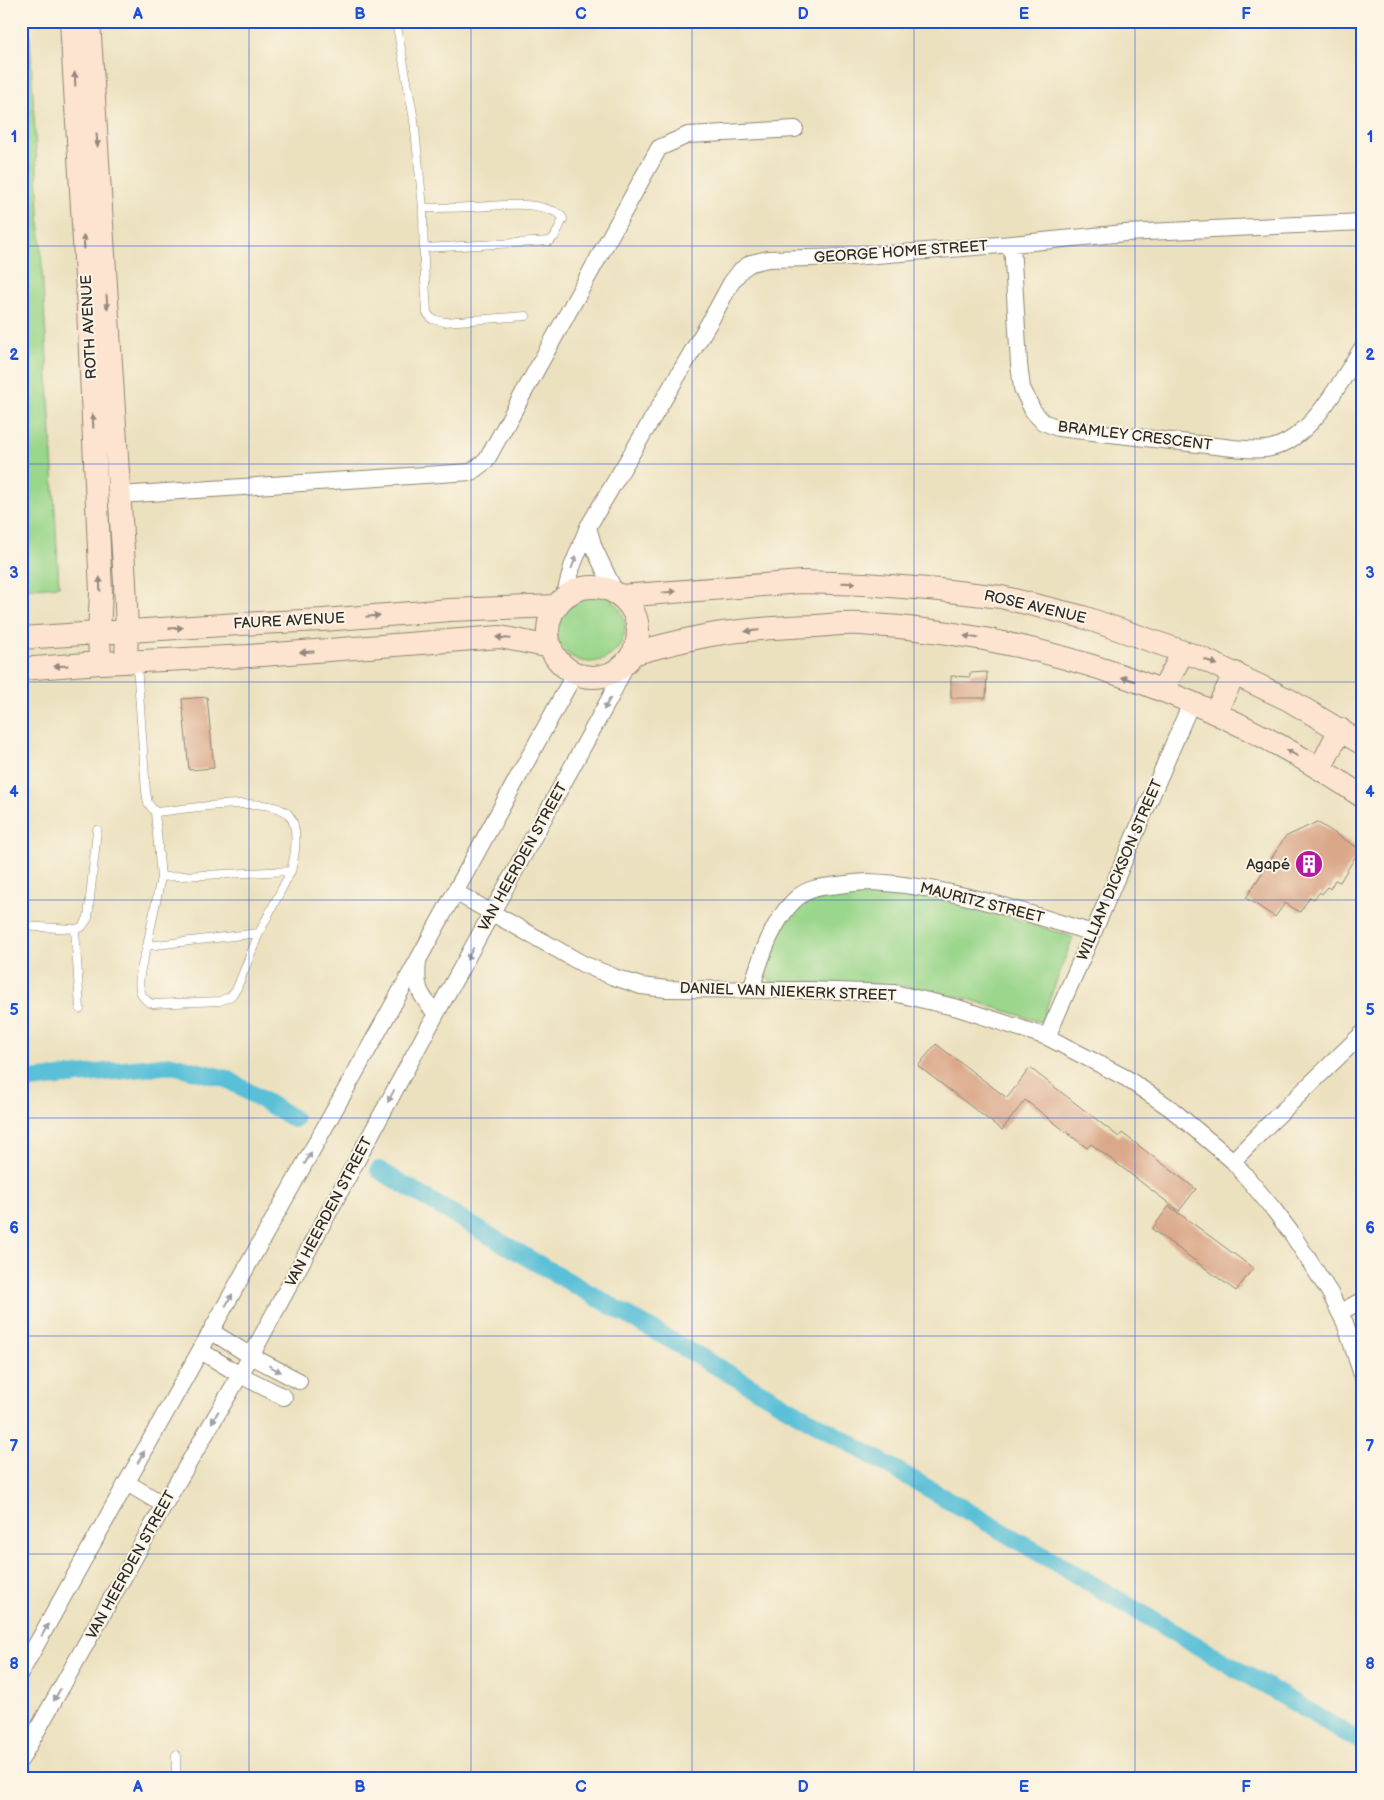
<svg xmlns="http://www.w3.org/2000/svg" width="1384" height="1800" viewBox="0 0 1384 1800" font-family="'Balsamiq Sans',sans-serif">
	<rect width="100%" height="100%" fill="#fcf5e5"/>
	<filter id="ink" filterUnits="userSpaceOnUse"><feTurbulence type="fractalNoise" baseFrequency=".02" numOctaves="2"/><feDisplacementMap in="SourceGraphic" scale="10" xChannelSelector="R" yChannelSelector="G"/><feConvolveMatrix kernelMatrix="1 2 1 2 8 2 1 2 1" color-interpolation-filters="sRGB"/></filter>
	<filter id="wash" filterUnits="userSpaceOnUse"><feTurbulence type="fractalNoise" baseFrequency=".0096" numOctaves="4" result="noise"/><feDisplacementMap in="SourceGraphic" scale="20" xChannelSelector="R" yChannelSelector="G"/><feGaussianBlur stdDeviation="1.12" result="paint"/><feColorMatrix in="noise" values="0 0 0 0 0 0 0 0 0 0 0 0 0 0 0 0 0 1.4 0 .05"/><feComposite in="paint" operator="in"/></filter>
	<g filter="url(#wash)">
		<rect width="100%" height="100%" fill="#ece1bf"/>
		<path fill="#9ad68b" stroke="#62805b" d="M21 21H29L59 586 21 589Z
			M555 627a35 35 0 1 1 70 0a35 35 0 1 1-70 0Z
			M819 889H874L974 906 1073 937 1041 1022 968 999 904 986 771 982 765 974V959L802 897Z"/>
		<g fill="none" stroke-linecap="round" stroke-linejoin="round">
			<path stroke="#5ac0d7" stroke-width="18" d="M21 1081 172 1065 227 1079 294 1119
				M379 1170 495 1239 952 1502 1363 1743"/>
		</g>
		<g id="blocks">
			<path fill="#daa789" d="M987 672 986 698H951V676L970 677V673Z
				M207 697 214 768 189 770 182 699Z
				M1317 822 1360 849 1340 882 1335 880 1330 889 1328 887 1322 894 1320 892 1314 899 1310 897 1300 912 1285 903 1275 917 1246 898 1285 837Z
				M936 1044 1007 1098 1030 1068 1119 1137 1122 1133 1196 1189 1179 1211 1091 1144 1087 1148 1025 1100 1002 1130 918 1066Z
				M1169 1206 1253 1268 1236 1291 1152 1229Z"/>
		</g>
	</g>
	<g filter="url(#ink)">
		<use href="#blocks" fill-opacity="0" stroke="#8c8675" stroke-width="1"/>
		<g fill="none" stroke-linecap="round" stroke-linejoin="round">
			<defs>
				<path id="lane" d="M396 21 414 120 423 208 424 264 427 313 432 319 444 322 526 316
					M423 208C439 208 454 208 470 207 500 206 535 199 561 215L563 219 555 236 550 241 424 248
					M137 664 146 792 148 803 155 812 161 877 291 871C295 856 300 826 288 814 267 794 183 810 155 812
					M161 877 147 946 259 933 291 871
					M21 926 75 929 82 927 88 918 97 830
					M75 929 80 1009
					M147 946C143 963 129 996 153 1004L220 1001 231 996 237 988 259 933
					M21 1774 31 1779
					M176 1779V1755"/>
				<path id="street" d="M1012 244 1019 364 1022 388 1033 411 1043 422 1058 428 1233 448C1245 449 1259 451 1271 448 1312 439 1341 380 1363 347
					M119 495 471 472 486 461 659 148 688 135 795 129
					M588 527 594 548 615 592
					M564 598 572 567 588 527 712 318 731 283 741 270 751 263 768 259 852 257 1012 244 1125 233 1363 222
					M455 892 583 964 614 977 641 986 667 989 807 990 894 993 958 1008 1047 1037 1126 1078 1170 1108 1233 1161 1274 1210 1292 1234 1330 1293 1345 1323 1363 1378
					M418 962C415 988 420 995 436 1014
					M751 990C760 959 773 918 798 897 810 887 824 887 838 885 848 884 858 882 868 882 945 885 1020 911 1093 933
					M1047 1037 1093 933 1191 703
					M1233 1161 1266 1127 1363 1033
					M1340 1312 1363 1300
					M212 1332 251 1356 299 1381
					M201 1351 240 1375 284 1397
					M127 1483 164 1505
					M21 1672 418 960 575 673
					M21 1759 164 1505 251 1356 436 1014 611 696 628 660"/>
				<path id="secondary" d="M71 21 88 309 101 592 99 632 100 663
					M89 21 125 582 127 631 126 662
					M548 632a45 45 0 1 1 90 0a45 45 0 1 1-90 0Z
					M621 596 801 582 865 584 940 590 1001 597 1083 617 1201 658 1289 700 1363 744
					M21 638 239 624 323 620 450 610 557 606
					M632 654C662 646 692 637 723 633 753 629 785 627 815 626 830 625 846 623 861 624 1040 634 1216 696 1363 797
					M21 669 100 663 249 656 500 637 551 647
					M1163 690 1183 652
					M1215 713 1235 673
					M1320 769 1340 729"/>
			</defs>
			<use href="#lane" stroke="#8c8675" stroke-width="9"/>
			<use href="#street" stroke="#8c8675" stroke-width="18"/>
			<use href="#secondary" stroke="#8c8675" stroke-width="24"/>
			<use href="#lane" stroke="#fff" stroke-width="8"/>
			<use href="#street" stroke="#fff" stroke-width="16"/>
			<use href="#secondary" stroke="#fde4d0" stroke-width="22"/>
		</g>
		<defs><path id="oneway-solid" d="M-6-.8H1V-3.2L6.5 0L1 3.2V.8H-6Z" transform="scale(1.25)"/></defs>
		<g fill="#94887e">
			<use href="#oneway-solid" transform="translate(75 79) rotate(-93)"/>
			<use href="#oneway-solid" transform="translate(97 140) rotate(86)"/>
			<use href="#oneway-solid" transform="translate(84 242) rotate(-93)"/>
			<use href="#oneway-solid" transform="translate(107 302) rotate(86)"/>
			<use href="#oneway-solid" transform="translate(93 421) rotate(-93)"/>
			<use href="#oneway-solid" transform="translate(849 583) rotate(2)"/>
			<use href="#oneway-solid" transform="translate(100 584) rotate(-92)"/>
			<use href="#oneway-solid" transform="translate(669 592) rotate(-5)"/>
			<use href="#oneway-solid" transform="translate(373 616) rotate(-5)"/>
			<use href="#oneway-solid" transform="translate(176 628) rotate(-4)"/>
			<use href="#oneway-solid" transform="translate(752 631) rotate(175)"/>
			<use href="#oneway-solid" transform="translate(971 637) rotate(-171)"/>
			<use href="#oneway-solid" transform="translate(503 638) rotate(-175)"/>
			<use href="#oneway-solid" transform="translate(307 652) rotate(176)"/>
			<use href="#oneway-solid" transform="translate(1211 662) rotate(23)"/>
			<use href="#oneway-solid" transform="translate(61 666) rotate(176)"/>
			<use href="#oneway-solid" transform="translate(1128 679) rotate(-162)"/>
			<use href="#oneway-solid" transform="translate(1292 753) rotate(-150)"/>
		</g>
		<g fill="#a0a0a0">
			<use href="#oneway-solid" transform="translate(574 562) rotate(-69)"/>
			<use href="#oneway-solid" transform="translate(607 704) rotate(119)"/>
			<use href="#oneway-solid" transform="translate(470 954) rotate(119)"/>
			<use href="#oneway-solid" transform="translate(391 1096) rotate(118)"/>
			<use href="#oneway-solid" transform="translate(308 1158) rotate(-61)"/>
			<use href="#oneway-solid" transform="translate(229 1300) rotate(-61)"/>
			<use href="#oneway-solid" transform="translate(275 1369) rotate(28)"/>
			<use href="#oneway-solid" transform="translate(215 1417) rotate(120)"/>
			<use href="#oneway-solid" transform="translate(141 1457) rotate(-61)"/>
			<use href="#oneway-solid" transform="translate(45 1630) rotate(-61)"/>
			<use href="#oneway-solid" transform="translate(57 1695) rotate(119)"/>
		</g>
	</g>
	<path fill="none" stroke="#1d4ed8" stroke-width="1" stroke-opacity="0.55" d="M249 21V1779M471 21V1779M692 21V1779M914 21V1779M1135 21V1779M21 246H1363M21 464H1363M21 682H1363M21 900H1363M21 1118H1363M21 1336H1363M21 1554H1363"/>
	<defs>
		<symbol id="building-disc" viewBox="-11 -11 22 22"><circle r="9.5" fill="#b5179e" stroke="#fcf5e5"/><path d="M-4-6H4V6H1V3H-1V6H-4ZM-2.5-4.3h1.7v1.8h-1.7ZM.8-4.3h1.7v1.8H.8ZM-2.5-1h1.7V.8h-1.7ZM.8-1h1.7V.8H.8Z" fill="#fff"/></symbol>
	</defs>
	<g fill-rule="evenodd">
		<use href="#building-disc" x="1293" y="848" width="32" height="32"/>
	</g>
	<g text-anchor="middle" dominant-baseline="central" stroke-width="4" stroke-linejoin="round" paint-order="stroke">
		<g font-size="15" fill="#2b2b2b" stroke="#fcf5e5">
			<text transform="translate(901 252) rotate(-4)">GEORGE HOME STREET</text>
			<text transform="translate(89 327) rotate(-93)">ROTH AVENUE</text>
			<text transform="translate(1135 436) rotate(7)">BRAMLEY CRESCENT</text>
			<text transform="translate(1035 607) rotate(13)">ROSE AVENUE</text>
			<text transform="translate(289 621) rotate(-3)">FAURE AVENUE</text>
			<text transform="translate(523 857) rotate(-61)">VAN HEERDEN STREET</text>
			<text transform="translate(1120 870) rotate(-67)">WILLIAM DICKSON STREET</text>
			<text transform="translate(982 903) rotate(14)">MAURITZ STREET</text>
			<text transform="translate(788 992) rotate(2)">DANIEL VAN NIEKERK STREET</text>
			<text transform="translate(329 1212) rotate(-62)">VAN HEERDEN STREET</text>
			<text transform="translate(131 1565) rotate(-61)">VAN HEERDEN STREET</text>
		</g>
		<g font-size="15" fill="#2b2b2b" stroke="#fcf5e5" text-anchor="end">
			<text x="1290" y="864">Agapé</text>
		</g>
	</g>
	<rect width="1384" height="1800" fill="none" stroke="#fcf5e5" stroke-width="55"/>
	<rect x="28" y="28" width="1328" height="1744" fill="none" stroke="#1d4ed8" stroke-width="2"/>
	<g font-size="16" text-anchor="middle" font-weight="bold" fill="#1d4ed8">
		<text x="138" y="19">A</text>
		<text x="360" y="19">B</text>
		<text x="581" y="19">C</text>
		<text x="803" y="19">D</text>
		<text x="1024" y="19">E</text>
		<text x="1246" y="19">F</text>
		<text x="14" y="142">1</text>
		<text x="1370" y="142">1</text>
		<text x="14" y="360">2</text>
		<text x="1370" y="360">2</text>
		<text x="14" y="578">3</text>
		<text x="1370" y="578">3</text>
		<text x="14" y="797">4</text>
		<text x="1370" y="797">4</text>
		<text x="14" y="1015">5</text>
		<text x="1370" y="1015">5</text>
		<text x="14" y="1233">6</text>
		<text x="1370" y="1233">6</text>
		<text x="14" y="1451">7</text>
		<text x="1370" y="1451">7</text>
		<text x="14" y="1669">8</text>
		<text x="1370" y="1669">8</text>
		<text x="138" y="1792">A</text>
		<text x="360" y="1792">B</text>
		<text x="581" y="1792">C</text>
		<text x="803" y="1792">D</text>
		<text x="1024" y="1792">E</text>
		<text x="1246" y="1792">F</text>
	</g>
</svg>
